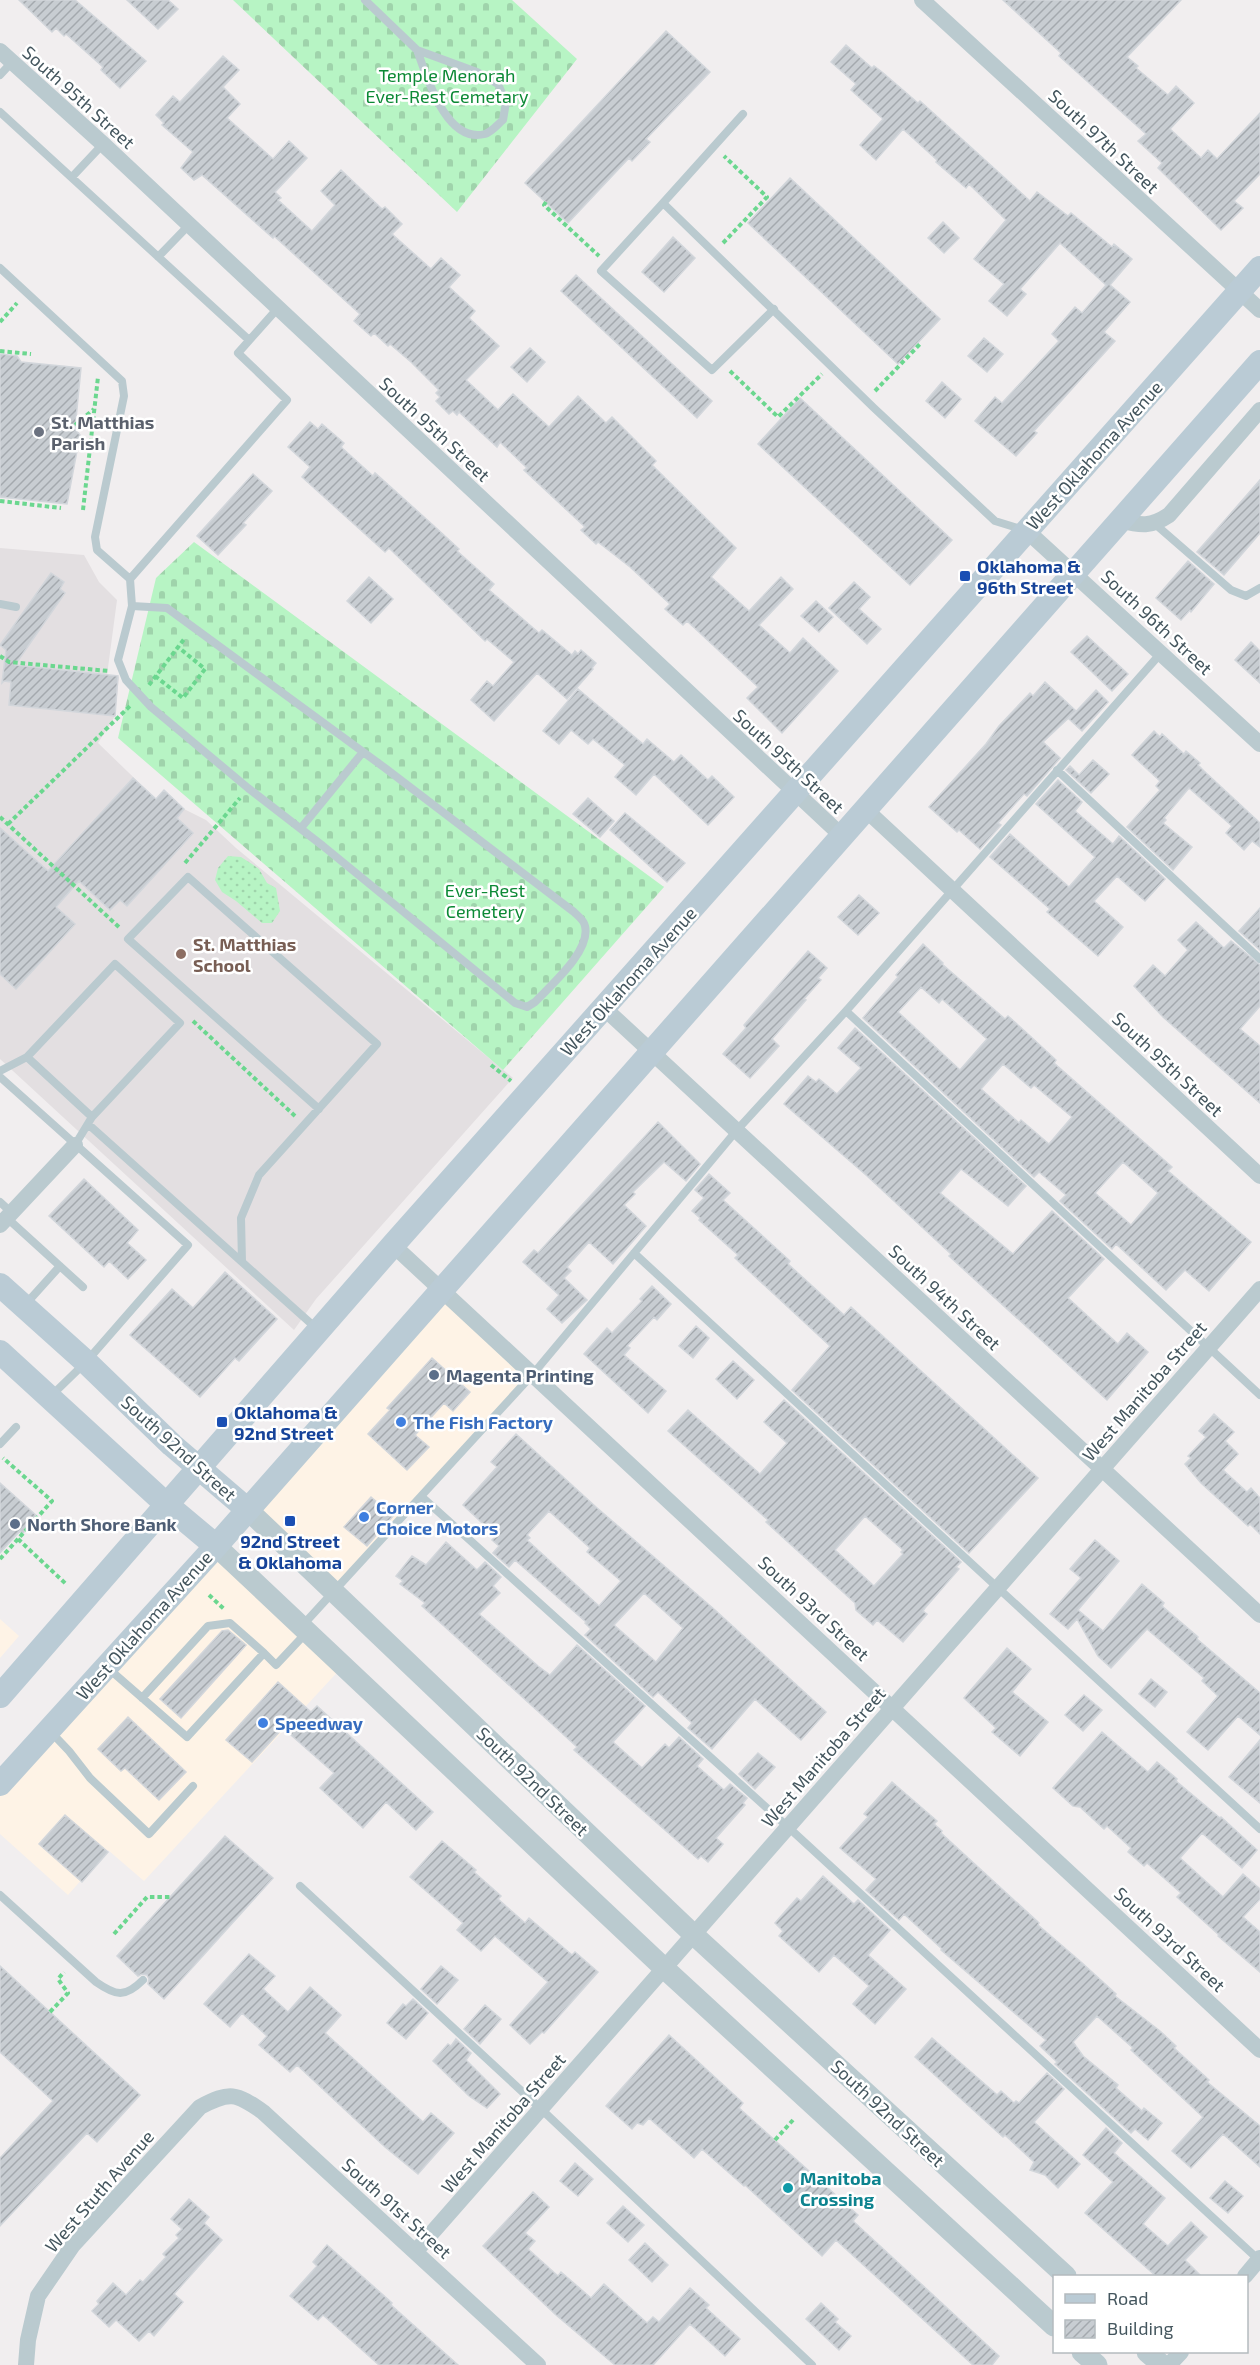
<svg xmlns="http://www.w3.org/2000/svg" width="1260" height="2365" viewBox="0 0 1260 2365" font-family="'Exo 2',sans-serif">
	<defs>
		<pattern id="cemetery-stones" width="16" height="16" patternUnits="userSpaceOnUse" patternTransform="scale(1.5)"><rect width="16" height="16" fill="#b7f4c4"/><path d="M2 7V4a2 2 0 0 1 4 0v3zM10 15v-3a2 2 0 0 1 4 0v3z" fill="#9fd3ab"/></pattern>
		<pattern id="park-dots" width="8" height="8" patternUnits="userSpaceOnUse" patternTransform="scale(1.5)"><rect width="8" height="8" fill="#b7f4c4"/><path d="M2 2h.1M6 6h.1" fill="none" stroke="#9fd3ab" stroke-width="1.8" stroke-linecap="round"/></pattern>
		<pattern id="building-hatch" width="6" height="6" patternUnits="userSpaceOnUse" patternTransform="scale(1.5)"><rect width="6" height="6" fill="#c8cdd2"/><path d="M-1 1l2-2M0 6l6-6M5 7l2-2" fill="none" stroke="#a4a9ae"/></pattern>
	</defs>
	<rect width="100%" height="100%" fill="#f1eeef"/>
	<path fill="#fef3e6" d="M442 1288 533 1374 335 1592 248 1510Z
		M216 1546 343 1666 144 1881 108 1850 68 1895 0 1834V1784Z
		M0 1619 19 1636 0 1658Z"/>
	<path fill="#e3dfe1" d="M0 548 84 555 99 582 117 600 107 675 119 677 115 716 98 743 156 799 164 790 184 809 206 820 236 848 513 1078 316 1299 294 1330 0 1059Z"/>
	<path fill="url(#cemetery-stones)" d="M233 0H512L577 59 457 212Z
		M194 542 664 887 503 1070 118 738 156 578Z"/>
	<path fill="url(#park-dots)" d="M228 856 241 857 252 864 259 869 267 883 276 888 280 911 272 923H262L236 901 222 892 215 880 218 868Z"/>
	<path fill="url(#building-hatch)" stroke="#d2d6db" stroke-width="1.5" fill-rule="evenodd" d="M19 0H75L146 61 120 88 101 70 103 67 66 34 64 36 56 28 52 32Z
		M127 0H168L178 9 158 29Z
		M1003 0H1181L1127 57 1138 66 1136 68 1168 95 1176 86 1194 103 1170 129 1201 158 1208 150 1217 159 1260 113V174L1234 201 1243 208 1221 230 1158 168 1162 163 1138 141 1146 134 1059 56 1061 53Z
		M666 31 710 72 646 139 650 142 632 161 629 158 568 223 525 183Z
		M846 45 872 68 874 66 882 72 918 103 920 101 1030 201 1037 192 1068 216 1071 213 1112 247 1114 244 1132 259 1110 285 1130 302 1104 332 1115 341 1034 431 1037 433 1016 456 975 421 995 397 1002 403 1059 341 1052 334 1075 307 1082 313 1106 285 1060 243 1020 289 1026 294 1007 316 989 301 1004 284 974 259 1006 220 969 184 966 188 936 162 937 160 903 129 876 160 860 145 883 119 851 90 856 84 831 62Z
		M223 56 239 70 223 87 240 104 227 118 273 159 289 141 307 158 275 192 281 198 278 200 312 231 335 205 321 191 341 170 382 209 385 207 402 224 392 234 431 269 441 258 460 275 449 287 475 311 469 318 499 346 466 380 498 410 513 394 549 427 578 396 606 423 612 417 656 461 652 465 736 548 711 577 749 611 781 577 793 589 759 625 790 653 803 638 838 671 782 733 747 698 758 687 687 621 683 625 665 609 670 604 630 567 598 542 596 544 581 530 585 527 524 470 527 468 500 442 497 447 459 412 457 415 453 411 449 414 436 401 440 397 436 393 439 390 411 362 390 344 388 346 374 333 371 336 354 321 360 314 274 236 273 238 202 175 194 180 181 168 193 152 162 125 164 123 156 115 173 96 180 102Z
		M790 178 940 319 898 364 748 223Z
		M943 222 959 238 944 253 928 238Z
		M673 237 695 258 664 292 642 272Z
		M576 275 712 401 697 418 561 291Z
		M984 338 1003 354 987 372 968 356Z
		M530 348 545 362 527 382 511 367Z
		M0 354 17 356 21 362 81 368 75 429 80 435 67 504 0 497Z
		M942 382 961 399 945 418 926 401Z
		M800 398 952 540 910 585 758 444Z
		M310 422 318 429 322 424 344 443 341 447 373 476 375 473 434 526 459 549 457 551 494 584 489 590 539 633 542 630 572 655 575 651 578 654 581 650 596 663 592 668 593 669 567 699 537 673 494 721 471 700 487 681 493 686 514 662 487 639 485 641 389 548 385 552 302 477 310 467 288 447Z
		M253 474 272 491 243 523 246 525 218 555 197 536Z
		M1260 480V533L1224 575 1197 552Z
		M1188 561 1214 584 1191 612 1190 610 1181 620 1156 598Z
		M51 573 64 582 60 589 65 593 15 665 118 676 115 716 9 705 11 682 4 681 2 683 6 650 0 645Z
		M369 577 393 599 371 623 347 601Z
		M854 582 870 597 859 609 881 629 867 644 829 608Z
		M816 601 833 617 819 632 801 616Z
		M1087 636 1128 674 1112 691 1071 652Z
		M1251 642 1260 651V683L1235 660Z
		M1045 682 1076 711 1043 742 1060 758 1027 796 1024 794 998 823 1001 825 980 849 959 830 957 832 929 807 986 744 999 726 1030 693 1033 696Z
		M578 689 643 744 647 739 674 762 681 755 708 780 712 776 734 797 708 825 654 774 636 795 615 777 625 765 593 739 588 744 571 730 559 744 543 731Z
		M1096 690 1108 702 1082 731 1069 719Z
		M1154 731 1160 737 1162 734 1184 754 1186 751 1200 763 1198 765 1204 771 1260 823V847L1252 841 1244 850 1226 833 1232 826 1189 788 1164 818 1166 820 1163 823 1192 847 1173 870 1127 827 1160 790 1156 786 1160 781 1132 755Z
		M1093 760 1109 774 1091 793 1066 770 1070 766 1079 775Z
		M133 778 156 799 164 790 184 809 177 818 193 833 127 906 120 900 110 910 79 881 56 907 75 924 16 989 0 974V828L48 871Z
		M1058 780 1082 802 1075 811 1113 844 1119 836 1165 879 1145 901 1117 876 1094 901 1123 927 1098 956 1047 912 1050 909 990 857 1010 834 1069 887 1095 857 1036 804Z
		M588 798 614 821 600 837 573 814Z
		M625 813 685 863 667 882 610 830Z
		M859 895 879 913 858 935 838 917Z
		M1260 908V950L1239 931Z
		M1196 922 1224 948 1231 941 1260 965V1006L1240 1029 1260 1046V1103L1163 1017 1134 986 1153 965 1165 976 1188 950 1178 940Z
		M923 944 943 963 942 964 1005 1019 1008 1016 1029 1035 1056 1060 1054 1063 1172 1167 1168 1171 1251 1242 1209 1291 1185 1270 1166 1290 1116 1244 1112 1249 1060 1201 1066 1195 1039 1172 1034 1177 863 1018 898 977 896 975ZM921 987 939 1003 942 999 987 1039 960 1070 898 1012ZM1003 1064 1031 1088 1034 1085 1072 1117 1049 1144 1021 1120 1019 1123 981 1089ZM1123 1162 1158 1193 1131 1225 1095 1193Z
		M808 951 827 968 818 978 821 980 804 999 806 1000 772 1039 779 1046 750 1078 723 1054 746 1028 744 1025Z
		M855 1028 1026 1186 1008 1206 961 1169 940 1193 1013 1254 1052 1211 1104 1259 1068 1298 1118 1344 1127 1333 1148 1352 1107 1400 949 1256 951 1254 866 1175 784 1104 808 1076 816 1082 819 1079 837 1094 861 1068 838 1048Z
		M658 1122 700 1164 686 1181 664 1162 633 1192 635 1194 624 1205 646 1226 613 1264 589 1242 567 1267 571 1271 564 1278 587 1300 562 1323 547 1309 559 1295 523 1262 534 1250 538 1253Z
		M709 1174 730 1193 723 1200 790 1261 788 1264 844 1315 851 1307 1038 1478 969 1553 792 1390 830 1346 735 1258 738 1255 699 1220 700 1218 692 1211 704 1198 695 1190Z
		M84 1179 138 1230 127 1243 146 1260 128 1279 109 1261 104 1267 49 1216Z
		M225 1272 277 1319 239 1361 235 1358 200 1397 130 1335 172 1289 193 1308Z
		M652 1286 671 1304 657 1320 654 1317 627 1346 630 1348 624 1355 666 1391 648 1413 584 1354 607 1328 612 1333 642 1301 640 1299Z
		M696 1326 709 1338 693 1358 679 1346Z
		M432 1358 470 1392 453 1411 444 1403 415 1435 429 1447 407 1470 368 1434 390 1410 387 1408Z
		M733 1361 754 1380 737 1399 716 1379Z
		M784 1400 961 1562 956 1567 959 1569 925 1608 923 1611 927 1614 903 1642 877 1620 873 1625 856 1610 855 1603 766 1522 768 1520 668 1431 688 1410 760 1474 787 1443 764 1422ZM865 1516 903 1550 901 1552 903 1554 874 1586 835 1550Z
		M1214 1414 1234 1432 1225 1441 1238 1454 1223 1470 1247 1492 1251 1488 1260 1498V1534L1250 1524 1248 1526 1201 1483 1185 1464 1191 1458 1188 1456 1206 1437 1199 1431Z
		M516 1434 596 1507 715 1610 826 1712 801 1740 755 1699 712 1749 688 1728 692 1723 658 1692 653 1697 585 1635 591 1629 585 1623 586 1622 515 1560 509 1567 493 1553 499 1546 492 1540 496 1536 463 1505 497 1467 491 1462ZM549 1511 590 1548 587 1552 621 1581 599 1606 527 1540 530 1538 527 1535ZM644 1593 683 1628 656 1662 614 1625Z
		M0 1483 38 1517 22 1534 20 1531 0 1553Z
		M371 1497 393 1516 367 1546 344 1527Z
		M1095 1540 1119 1561 1078 1610 1103 1631 1142 1584 1164 1603 1162 1606 1198 1637 1197 1639 1260 1693V1735L1238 1716 1208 1750 1187 1732 1218 1696 1202 1681 1204 1678 1147 1629 1111 1668 1098 1656 1077 1619 1068 1629 1050 1614 1081 1578 1070 1569Z
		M446 1542 477 1570 485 1562 501 1577 493 1586 500 1593 479 1614 538 1666 550 1675 577 1645 645 1706 613 1742 642 1768 665 1744 669 1748 679 1737 703 1759 697 1766 724 1790 730 1784 747 1798 743 1803 745 1805 716 1838 723 1844 708 1862 701 1856 698 1859 574 1750 577 1747 552 1724 422 1606 425 1603 400 1584 403 1581 396 1576 412 1556 426 1565Z
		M228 1630 246 1645 181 1718 160 1699 222 1631Z
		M1007 1648 1031 1669 1012 1692 1048 1722 1020 1756 992 1732 996 1728 964 1698Z
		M1151 1679 1167 1692 1155 1707 1139 1694Z
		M278 1682 311 1712 317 1706 433 1812 416 1830 386 1802 363 1828 320 1788 334 1773 283 1728 252 1762 226 1740Z
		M1084 1695 1102 1710 1083 1731 1065 1715Z
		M128 1717 186 1772 159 1800 125 1768 121 1771 98 1749Z
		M1102 1732 1148 1772 1157 1762 1177 1779 1176 1781 1220 1818 1221 1817 1257 1850 1242 1868 1202 1833 1180 1858 1223 1897 1243 1874 1260 1889V1899L1243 1917 1260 1932V1972L1218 1936 1219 1935 1177 1897 1181 1893 1147 1863 1144 1866 1128 1852 1131 1848 1107 1826 1104 1829 1080 1807 1073 1806 1053 1788Z
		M1260 1740V1803L1229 1777Z
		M758 1753 775 1767 755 1789 739 1774Z
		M892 1782 937 1821 934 1824 942 1831 941 1833 1039 1923 1038 1925 1081 1962 1116 1994 1115 1996 1160 2031 1176 2046 1174 2048 1209 2080 1207 2082 1260 2126V2167L1223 2134 1191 2168 1172 2151 1203 2117 1131 2050 1133 2048 1097 2016 1073 2042 1083 2056 1118 2085 1116 2088 1142 2111 1144 2108 1162 2123 1148 2140 1135 2129 1131 2133 1055 2064 1057 2062 1040 2046 1046 2040 941 1950 942 1949 904 1914 899 1920 866 1890 876 1879 840 1848 868 1817 864 1814Z
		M65 1815 108 1852 82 1882 39 1844Z
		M225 1836 273 1878 164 1999 148 1984 149 1979 147 1975 142 1974 138 1976 117 1956Z
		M442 1841 476 1870 474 1872 501 1896 498 1899 525 1923 529 1918 572 1955 575 1952 598 1972 544 2033 542 2032 530 2044 510 2025 548 1982 495 1936 481 1951 457 1930 463 1923 410 1877Z
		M823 1876 854 1904 858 1900 890 1930 868 1955 906 1989 875 2024 853 2004 869 1986 834 1955 819 1972 779 1936 783 1931 775 1923 797 1898 801 1901Z
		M249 1954 275 1976 263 1989 288 2012 310 1987 341 2015 325 2033 423 2122 431 2113 454 2133 418 2174 385 2147 297 2065 290 2072 259 2045 267 2036 242 2013 230 2027 204 2004Z
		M0 1966 140 2095 97 2142 87 2133 0 2226V2158L53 2101 0 2052Z
		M441 1966 458 1980 437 2004 421 1989Z
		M413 1999 428 2013 406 2039 387 2023 403 2004 406 2006Z
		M485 2005 501 2019 480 2044 464 2029Z
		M669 2035 743 2103 739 2108 858 2215 853 2221 999 2356 992 2365H973L836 2240 822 2256 745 2185 744 2186 702 2149 694 2158 649 2118 643 2125 637 2123 632 2129 606 2106Z
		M932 2038 995 2093 997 2095 1001 2091 1014 2103 1016 2101 1019 2103 1047 2073 1064 2089 1034 2122 1080 2164 1058 2188 1045 2175 1030 2170 1034 2162 1005 2135 1003 2137 915 2057Z
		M456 2039 471 2053 466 2060 500 2094 487 2108 469 2096 433 2061 448 2044 451 2046Z
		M1106 2128 1122 2143 1114 2153 1165 2198 1143 2224 1168 2246 1191 2222 1207 2237 1185 2260 1202 2277H1157L1085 2213 1113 2182 1083 2155Z
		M575 2163 593 2179 578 2196 560 2181Z
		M1225 2181 1243 2196 1228 2213 1210 2198Z
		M533 2192 549 2207 525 2233 535 2241 528 2249 558 2276 561 2272 591 2298 604 2284 647 2323 653 2317 659 2322 690 2288 709 2305 706 2308 740 2339 725 2356 690 2324 653 2365H615L556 2315 483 2246Z
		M189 2199 209 2217 204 2223 222 2240 174 2294 183 2302 154 2336 149 2331 139 2341 116 2320 109 2327 92 2311 99 2304 97 2301 113 2283 126 2295 140 2280 143 2282 166 2257 163 2254 179 2238 176 2235 182 2229 171 2219Z
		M623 2206 644 2225 628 2242 607 2223Z
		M645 2243 668 2265 652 2282 629 2260Z
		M327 2245 392 2303 391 2305 458 2365H379L323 2315 318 2320 290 2296 317 2266 313 2262Z
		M821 2303 838 2319 835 2322 851 2336 839 2350 806 2319Z"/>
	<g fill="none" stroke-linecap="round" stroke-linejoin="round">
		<path stroke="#6bd78f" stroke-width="4" stroke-dasharray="4.5 3" stroke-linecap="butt" d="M546 202 544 205 599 256
			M723 243 767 197 724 156
			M0 322 17 303
			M0 351 31 354
			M730 371 778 417 822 374
			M875 391 920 344 918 343
			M75 425 94 409
			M0 501 61 508
			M83 510 98 377
			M0 656 9 662 109 671
			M155 676 183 698 205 669 178 647
			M149 685 185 638
			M0 817 121 929
			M8 824 130 706
			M185 863 240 798
			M193 1021 295 1116
			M491 1065 511 1081
			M18 1539 66 1584
			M0 1559 52 1501 3 1458
			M209 1595 224 1609
			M114 1934 147 1897H170
			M50 2012 68 1993 58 1979 64 1972
			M775 2140 793 2120"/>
		<path stroke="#bacacf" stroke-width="8" d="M365 0 417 50 477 72 498 84 506 102 503 120C498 124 492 132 485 134 446 144 427 77 417 50
			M0 75 12 62
			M0 112 249 340
			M743 114 663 203 874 408 995 521 1024 530
			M72 177 103 144
			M663 203 601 271 712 370 774 309
			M158 257 189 225
			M0 268 122 381 124 396 95 537 97 550 130 579
			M1155 524 1231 590 1246 596 1260 588
			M0 604 16 607
			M132 606 167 608 385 768 574 912C578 916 584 920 585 926 591 951 551 985 535 1002L527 1007 515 1003 323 846 248 788 151 707 126 680 118 660 132 606 130 579 287 400 238 353 278 308
			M1057 770 1260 959
			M301 828 363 752
			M846 1011 1260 1395
			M27 1057 92 1117
			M0 1071 27 1057 115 964 180 1023 92 1117 75 1145
			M0 1077 188 1245 86 1362 52 1395
			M88 1124 242 1262
			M0 1202 12 1213
			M7 1218 83 1287
			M634 1253 1260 1829
			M24 1306 60 1266
			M316 1328 242 1262 241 1218 259 1175 377 1044 188 877 128 939 319 1109
			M0 1444 16 1427
			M422 1497 788 1827 1259 2260
			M302 1626 533 1374 737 1130 846 1011 1161 653
			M264 1653 276 1665 307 1632
			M109 1669 187 1737 264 1653 230 1623 208 1626 142 1698
			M49 1730 69 1751 90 1778 149 1834 193 1786
			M300 1886 541 2109 812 2365
			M0 1895 96 1982C116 1996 125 1998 143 1980"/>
		<path stroke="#bacacf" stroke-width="16" d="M922 0 1260 310
			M0 51 103 144 842 836
			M1120 520C1141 526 1151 527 1169 515L1260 410
			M1027 531 1260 744
			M865 809 1260 1176
			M604 1008 1260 1615
			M0 1225 75 1145
			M393 1245 1260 2050
			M416 2251 1260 1289
			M1245 2276 1260 2258
			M26 2365 28 2340 38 2296 73 2245 200 2107C230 2091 236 2093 263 2112L538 2365
			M1169 2365 1181 2352"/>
		<path stroke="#bacacf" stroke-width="21" d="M248 1510 694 1935 1066 2276
			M216 1546 665 1969 1054 2326
			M1082 2352 1097 2365
			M1147 2352 1162 2365"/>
		<path stroke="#bacbd5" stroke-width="24" d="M0 1285 86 1362 172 1445 248 1510
			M0 1352 167 1505 216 1546
			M0 1696 393 1245 1260 268
			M0 1784 216 1546 1260 362"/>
	</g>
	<circle fill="#6b7280" stroke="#fff" stroke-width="2" cx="39" cy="432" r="6"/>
	<g fill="#1a4fb4" stroke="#fff" stroke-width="2">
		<rect x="959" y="570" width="12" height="12" rx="3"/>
		<rect x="216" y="1416" width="12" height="12" rx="3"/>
		<rect x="284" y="1515" width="12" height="12" rx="3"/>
	</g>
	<circle fill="#8d6e63" stroke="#fff" stroke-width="2" cx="181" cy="954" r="6"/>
	<g fill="#5c6f8a" stroke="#fff" stroke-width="2">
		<circle cx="434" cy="1375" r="6"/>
		<circle cx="15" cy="1524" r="6"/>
	</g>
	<g fill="#3f7fe0" stroke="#fff" stroke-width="2">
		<circle cx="401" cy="1422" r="6"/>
		<circle cx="364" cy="1517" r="6"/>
		<circle cx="263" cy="1723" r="6"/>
	</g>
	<circle fill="#0f9aa8" stroke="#fff" stroke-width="2" cx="788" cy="2188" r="6"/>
	<g text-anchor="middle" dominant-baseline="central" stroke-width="5" stroke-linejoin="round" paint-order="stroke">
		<g font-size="18" fill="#0c8935" stroke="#fff">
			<text x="447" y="75">Temple Menorah<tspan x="447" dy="21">Ever-Rest Cemetary</tspan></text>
			<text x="485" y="890">Ever-Rest<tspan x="485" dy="21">Cemetery</tspan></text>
		</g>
		<g font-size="18" fill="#44565e" stroke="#fff">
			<text transform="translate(79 97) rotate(42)">South 95th Street</text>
			<text transform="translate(1104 141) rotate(43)">South 97th Street</text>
			<text transform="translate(435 429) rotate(43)">South 95th Street</text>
			<text transform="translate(1094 455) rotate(-48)">West Oklahoma Avenue</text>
			<text transform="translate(1157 622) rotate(43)">South 96th Street</text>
			<text transform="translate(789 761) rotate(43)">South 95th Street</text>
			<text transform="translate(628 981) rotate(-48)">West Oklahoma Avenue</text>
			<text transform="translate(1168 1064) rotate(43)">South 95th Street</text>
			<text transform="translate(945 1297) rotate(43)">South 94th Street</text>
			<text transform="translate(1144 1391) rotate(-49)">West Manitoba Street</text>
			<text transform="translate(179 1448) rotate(42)">South 92nd Street</text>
			<text transform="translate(814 1608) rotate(43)">South 93rd Street</text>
			<text transform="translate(144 1625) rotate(-48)">West Oklahoma Avenue</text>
			<text transform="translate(823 1757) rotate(-49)">West Manitoba Street</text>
			<text transform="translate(533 1781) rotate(44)">South 92nd Street</text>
			<text transform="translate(1170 1939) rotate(43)">South 93rd Street</text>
			<text transform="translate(888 2113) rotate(43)">South 92nd Street</text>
			<text transform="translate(503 2123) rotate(-49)">West Manitoba Street</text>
			<text transform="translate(99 2191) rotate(-49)">West Stuth Avenue</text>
			<text transform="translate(397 2208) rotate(42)">South 91st Street</text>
		</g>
		<g font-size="18" font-weight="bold" fill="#5b616d" stroke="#fff" text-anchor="start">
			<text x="51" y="422">St. Matthias<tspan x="51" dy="21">Parish</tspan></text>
		</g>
		<g font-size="18" font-weight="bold" fill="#164399" stroke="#fff" text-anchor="start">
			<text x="977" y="566">Oklahoma &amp;<tspan x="977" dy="21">96th Street</tspan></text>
			<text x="234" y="1412">Oklahoma &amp;<tspan x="234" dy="21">92nd Street</tspan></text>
			<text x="290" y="1541" text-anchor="middle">92nd Street<tspan x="290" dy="21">&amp; Oklahoma</tspan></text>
		</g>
		<g font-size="18" font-weight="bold" fill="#785e54" stroke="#fff" text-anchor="start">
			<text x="193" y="944">St. Matthias<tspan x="193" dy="21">School</tspan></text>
		</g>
		<g font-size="18" font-weight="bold" fill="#4e5e75" stroke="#fff" text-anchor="start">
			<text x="446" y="1375">Magenta Printing</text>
			<text x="27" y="1524">North Shore Bank</text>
		</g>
		<g font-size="18" font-weight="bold" fill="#366cbe" stroke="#fff" text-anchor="start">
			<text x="413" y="1422">The Fish Factory</text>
			<text x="376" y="1507">Corner<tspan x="376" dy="21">Choice Motors</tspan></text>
			<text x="275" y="1723">Speedway</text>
		</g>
		<g font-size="18" font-weight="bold" fill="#0d838f" stroke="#fff" text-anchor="start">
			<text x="800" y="2178">Manitoba<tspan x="800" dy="21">Crossing</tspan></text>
		</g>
	</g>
	<rect x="1053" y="2275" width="195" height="78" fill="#ffffff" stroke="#b4bbbf" stroke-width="1.5"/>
	<rect x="1065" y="2294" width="30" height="9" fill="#bacbd5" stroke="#b4bbbf" stroke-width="1.5"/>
	<text x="1107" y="2305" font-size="18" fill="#44565e">Road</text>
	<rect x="1065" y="2320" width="30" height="18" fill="url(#building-hatch)" stroke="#b4bbbf" stroke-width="1.5"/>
	<text x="1107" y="2335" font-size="18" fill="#44565e">Building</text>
</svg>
